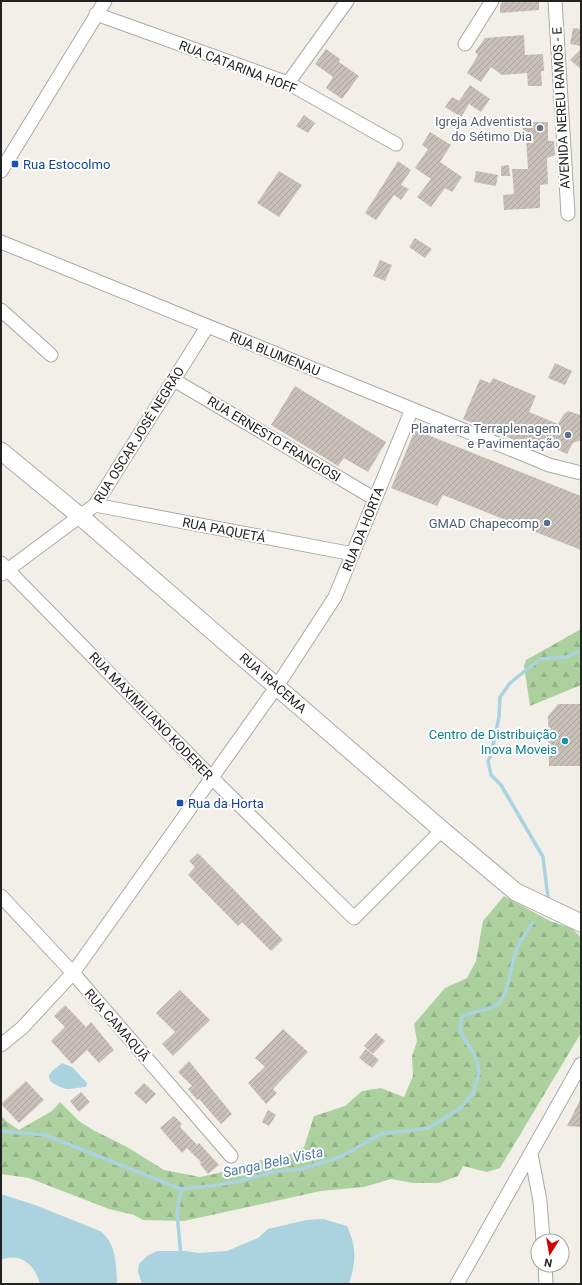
<svg xmlns="http://www.w3.org/2000/svg" width="582" height="1285" viewBox="0 0 582 1285" font-family="Roboto,sans-serif">
	<defs>
		<pattern id="forest-firs" width="22" height="20" patternUnits="userSpaceOnUse"><rect width="22" height="20" fill="#add19e"/><path d="M5 1l3.5 6h-7zM16 11l3.5 6h-7z" fill="#95b388"/></pattern>
		<pattern id="building-hatch" width="6" height="6" patternUnits="userSpaceOnUse"><rect width="6" height="6" fill="#c7bfb8"/><path d="M-1 1l2-2M0 6l6-6M5 7l2-2" fill="none" stroke="#aba49e"/></pattern>
	</defs>
	<rect width="100%" height="100%" fill="#f2efe9"/>
	<path fill="url(#forest-firs)" d="M581 629V685L530 706 524 666 526 660Z
		M504 896 550 921 571 928 581 937V1033L500 1168 487 1172 463 1166 458 1176 439 1183H413L391 1179 364 1187 321 1191 184 1221 143 1220 134 1215 109 1209 29 1178 1 1174V1115L6 1121 19 1130 52 1111 60 1102 79 1121 93 1130 127 1147 164 1170 200 1177 227 1171 252 1162 286 1156 304 1147 314 1116 345 1106 362 1091 381 1088 404 1097 413 1076 412 1056 417 1041 414 1024 445 988 467 978 476 961 483 921Z"/>
	<path fill="#aad3df" d="M62 1063 72 1067 87 1083 86 1087C80 1087 74 1089 67 1089 61 1088 45 1082 50 1074 52 1070 59 1066 62 1063Z
		M1 1194 35 1205 100 1231C117 1244 116 1264 117 1284H40C35 1265 21 1252 1 1260Z
		M323 1219 347 1226C357 1248 356 1261 349 1284H142L138 1272 139 1264 147 1256 157 1251H186L199 1253 227 1251 258 1238 268 1229 306 1220Z"/>
	<g fill="none" stroke-linecap="round" stroke-linejoin="round">
		<path stroke="#aad3df" stroke-width="3.5" d="M548 898 543 857 501 785 491 775 488 761 491 755 499 717 500 697 510 683 540 659 567 657 581 650
			M1 1131 45 1135 181 1189 211 1186 241 1181 272 1172 301 1169 340 1157 381 1134 429 1128 459 1109 473 1094 479 1072 477 1060 460 1031 462 1017C472 1011 485 1012 496 1005 510 997 510 963 517 948 521 939 528 931 533 922
			M181 1189 177 1214 181 1255"/>
	</g>
	<path fill="url(#building-hatch)" d="M503 1H539V10L500 13V5Z
		M573 28 581 29V46L570 44Z
		M524 35 525 55 543 54 544 71H541L542 86H528L527 73 502 75 491 67 481 82 467 73 478 55 475 52 485 38Z
		M326 49 340 59 339 62 359 76 342 99 326 88 333 77 315 64Z
		M581 49V69L570 60Z
		M470 85 490 99 481 112 469 104 461 117 445 107 452 97 459 101Z
		M304 115 315 123 308 133 296 126Z
		M523 122H548V141H554L555 155 547 158 548 184 540 185V208L504 210 503 195 514 194 512 169H528L526 138H523Z
		M430 132 451 145 440 162 462 177 452 192 445 188 431 207 417 197 431 179 415 168 428 149 422 145Z
		M398 161 411 170 401 185 409 189 401 200 394 195 376 220 365 213Z
		M509 165 510 176H501V166Z
		M279 171 302 185 279 217 257 203Z
		M476 171 498 175 496 186 474 182Z
		M415 238 432 249 425 258 409 247Z
		M380 260 392 265 385 281 373 276Z
		M555 363 572 371 565 385 548 378Z
		M493 378 536 396 529 412 558 424 564 414 568 411 581 415V440L573 443 567 454 545 444 541 451 463 419 480 379 490 383Z
		M295 386 386 442 368 472 344 458 338 466 271 425Z
		M415 430 581 496V550L443 495 437 506 391 488Z
		M558 704H581V766H549L548 716Z
		M198 853 283 940 271 951 242 922 238 926 188 875 195 867 189 861Z
		M180 990 210 1020 173 1056 162 1044 175 1032 156 1013Z
		M65 1005 86 1027 91 1022 114 1050 99 1063 87 1050 72 1064 51 1041 65 1027 54 1016Z
		M283 1029 308 1052 273 1089 277 1093 266 1104 248 1083 265 1067 255 1058Z
		M376 1033 385 1041 373 1054 364 1046Z
		M366 1049 379 1060 372 1068 359 1058Z
		M189 1061 232 1114 221 1124 199 1099 197 1100 188 1089 192 1086 178 1072Z
		M26 1081 44 1100 19 1123 1 1104Z
		M144 1083 156 1094 146 1104 134 1093Z
		M81 1092 90 1102 79 1112 70 1101Z
		M581 1098V1127L567 1126Z
		M268 1110 276 1115 269 1126 262 1122Z
		M174 1116 182 1124 180 1127 197 1145 199 1143 219 1165 208 1174 200 1164 201 1162 187 1148 182 1153 160 1128Z"/>
	<g fill="none" stroke-linecap="round" stroke-linejoin="round">
		<defs>
			<path id="minor" d="M555 1 568 214
				M96 14 288 83 396 144
				M465 44 492 1
				M288 83 347 1
				M1 171 105 1
				M1 242 525 455 549 465 581 473
				M1 310 51 355
				M174 380 375 499
				M95 505 353 554
				M1 563 211 777 354 918 442 830
				M2 574 95 505 207 327
				M1 896 73 973 231 1156
				M1 1045 22 1028 73 973 277 686 335 597 412 409
				M531 1154 540 1201 543 1241
				M545 1265 546 1284
				M457 1284 581 1064"/>
			<path id="tertiary" d="M1 451 81 517 442 830 516 892 581 923"/>
		</defs>
		<use href="#minor" stroke="#a9a9a9" stroke-width="15"/>
		<use href="#tertiary" stroke="#a9a9a9" stroke-width="19"/>
		<use href="#minor" stroke="#fff" stroke-width="13"/>
		<use href="#tertiary" stroke="#fff" stroke-width="17"/>
	</g>
	<circle fill="#6b7280" stroke="#fff" stroke-width="1.5" cx="540" cy="128" r="4"/>
	<g fill="#1a4fb4" stroke="#fff" stroke-width="1.5">
		<rect x="11" y="160" width="8" height="8" rx="2"/>
		<rect x="176" y="799" width="8" height="8" rx="2"/>
	</g>
	<g fill="#5c6f8a" stroke="#fff" stroke-width="1.5">
		<circle cx="568" cy="435" r="4"/>
		<circle cx="547" cy="523" r="4"/>
	</g>
	<circle fill="#0f9aa8" stroke="#fff" stroke-width="1.5" cx="565" cy="741" r="4"/>
	<g text-anchor="middle" dominant-baseline="central" stroke-width="4" stroke-linejoin="round" paint-order="stroke">
		<g font-size="13" fill="#222" stroke="#fff">
			<text transform="translate(238 67) rotate(21)">RUA CATARINA HOFF</text>
			<text transform="translate(561 108) rotate(-93)">AVENIDA NEREU RAMOS - E</text>
			<text transform="translate(275 354) rotate(22)">RUA BLUMENAU</text>
			<text transform="translate(139 435) rotate(-58)">RUA OSCAR JOSÉ NEGRÃO</text>
			<text transform="translate(274 439) rotate(31)">RUA ERNESTO FRANCIOSI</text>
			<text transform="translate(363 529) rotate(-68)">RUA DA HORTA</text>
			<text transform="translate(224 530) rotate(11)">RUA PAQUETÁ</text>
			<text transform="translate(273 683) rotate(41)">RUA IRACEMA</text>
			<text transform="translate(151 716) rotate(46)">RUA MAXIMILIANO KODERER</text>
			<text transform="translate(117 1025) rotate(49)">RUA CAMAQUÃ</text>
		</g>
		<g font-size="13" fill="#5b616d" stroke="#fff" text-anchor="end">
			<text x="532" y="121">Igreja Adventista<tspan x="532" dy="15">do Sétimo Dia</tspan></text>
		</g>
		<g font-size="13" fill="#164399" stroke="#fff" text-anchor="start">
			<text x="23" y="164">Rua Estocolmo</text>
			<text x="188" y="803">Rua da Horta</text>
		</g>
		<g font-size="13" fill="#4e5e75" stroke="#fff" text-anchor="end">
			<text x="560" y="428">Planaterra Terraplenagem<tspan x="560" dy="15">e Pavimentação</tspan></text>
			<text x="539" y="523">GMAD Chapecomp</text>
		</g>
		<g font-size="13" fill="#0d838f" stroke="#fff" text-anchor="end">
			<text x="557" y="734">Centro de Distribuição<tspan x="557" dy="15">Inova Moveis</tspan></text>
		</g>
		<g font-size="14" font-style="italic" fill="#4a7aab" stroke="#fff">
			<text transform="translate(273 1162) rotate(-12)">Sanga Bela Vista</text>
		</g>
	</g>
	<rect width="582" height="1285" fill="none" stroke="#222222" stroke-width="4"/>
	<g transform="translate(550 1253) rotate(191)"><circle r="19" fill="#ffffff" stroke="#a7a7a7"/>
	<path d="M0-3L7 15L0 10L-7 15Z" fill="#d40000"/>
	<text y="-6" font-size="11" font-weight="bold" text-anchor="middle" fill="#222222">N</text>
	</g>
</svg>
